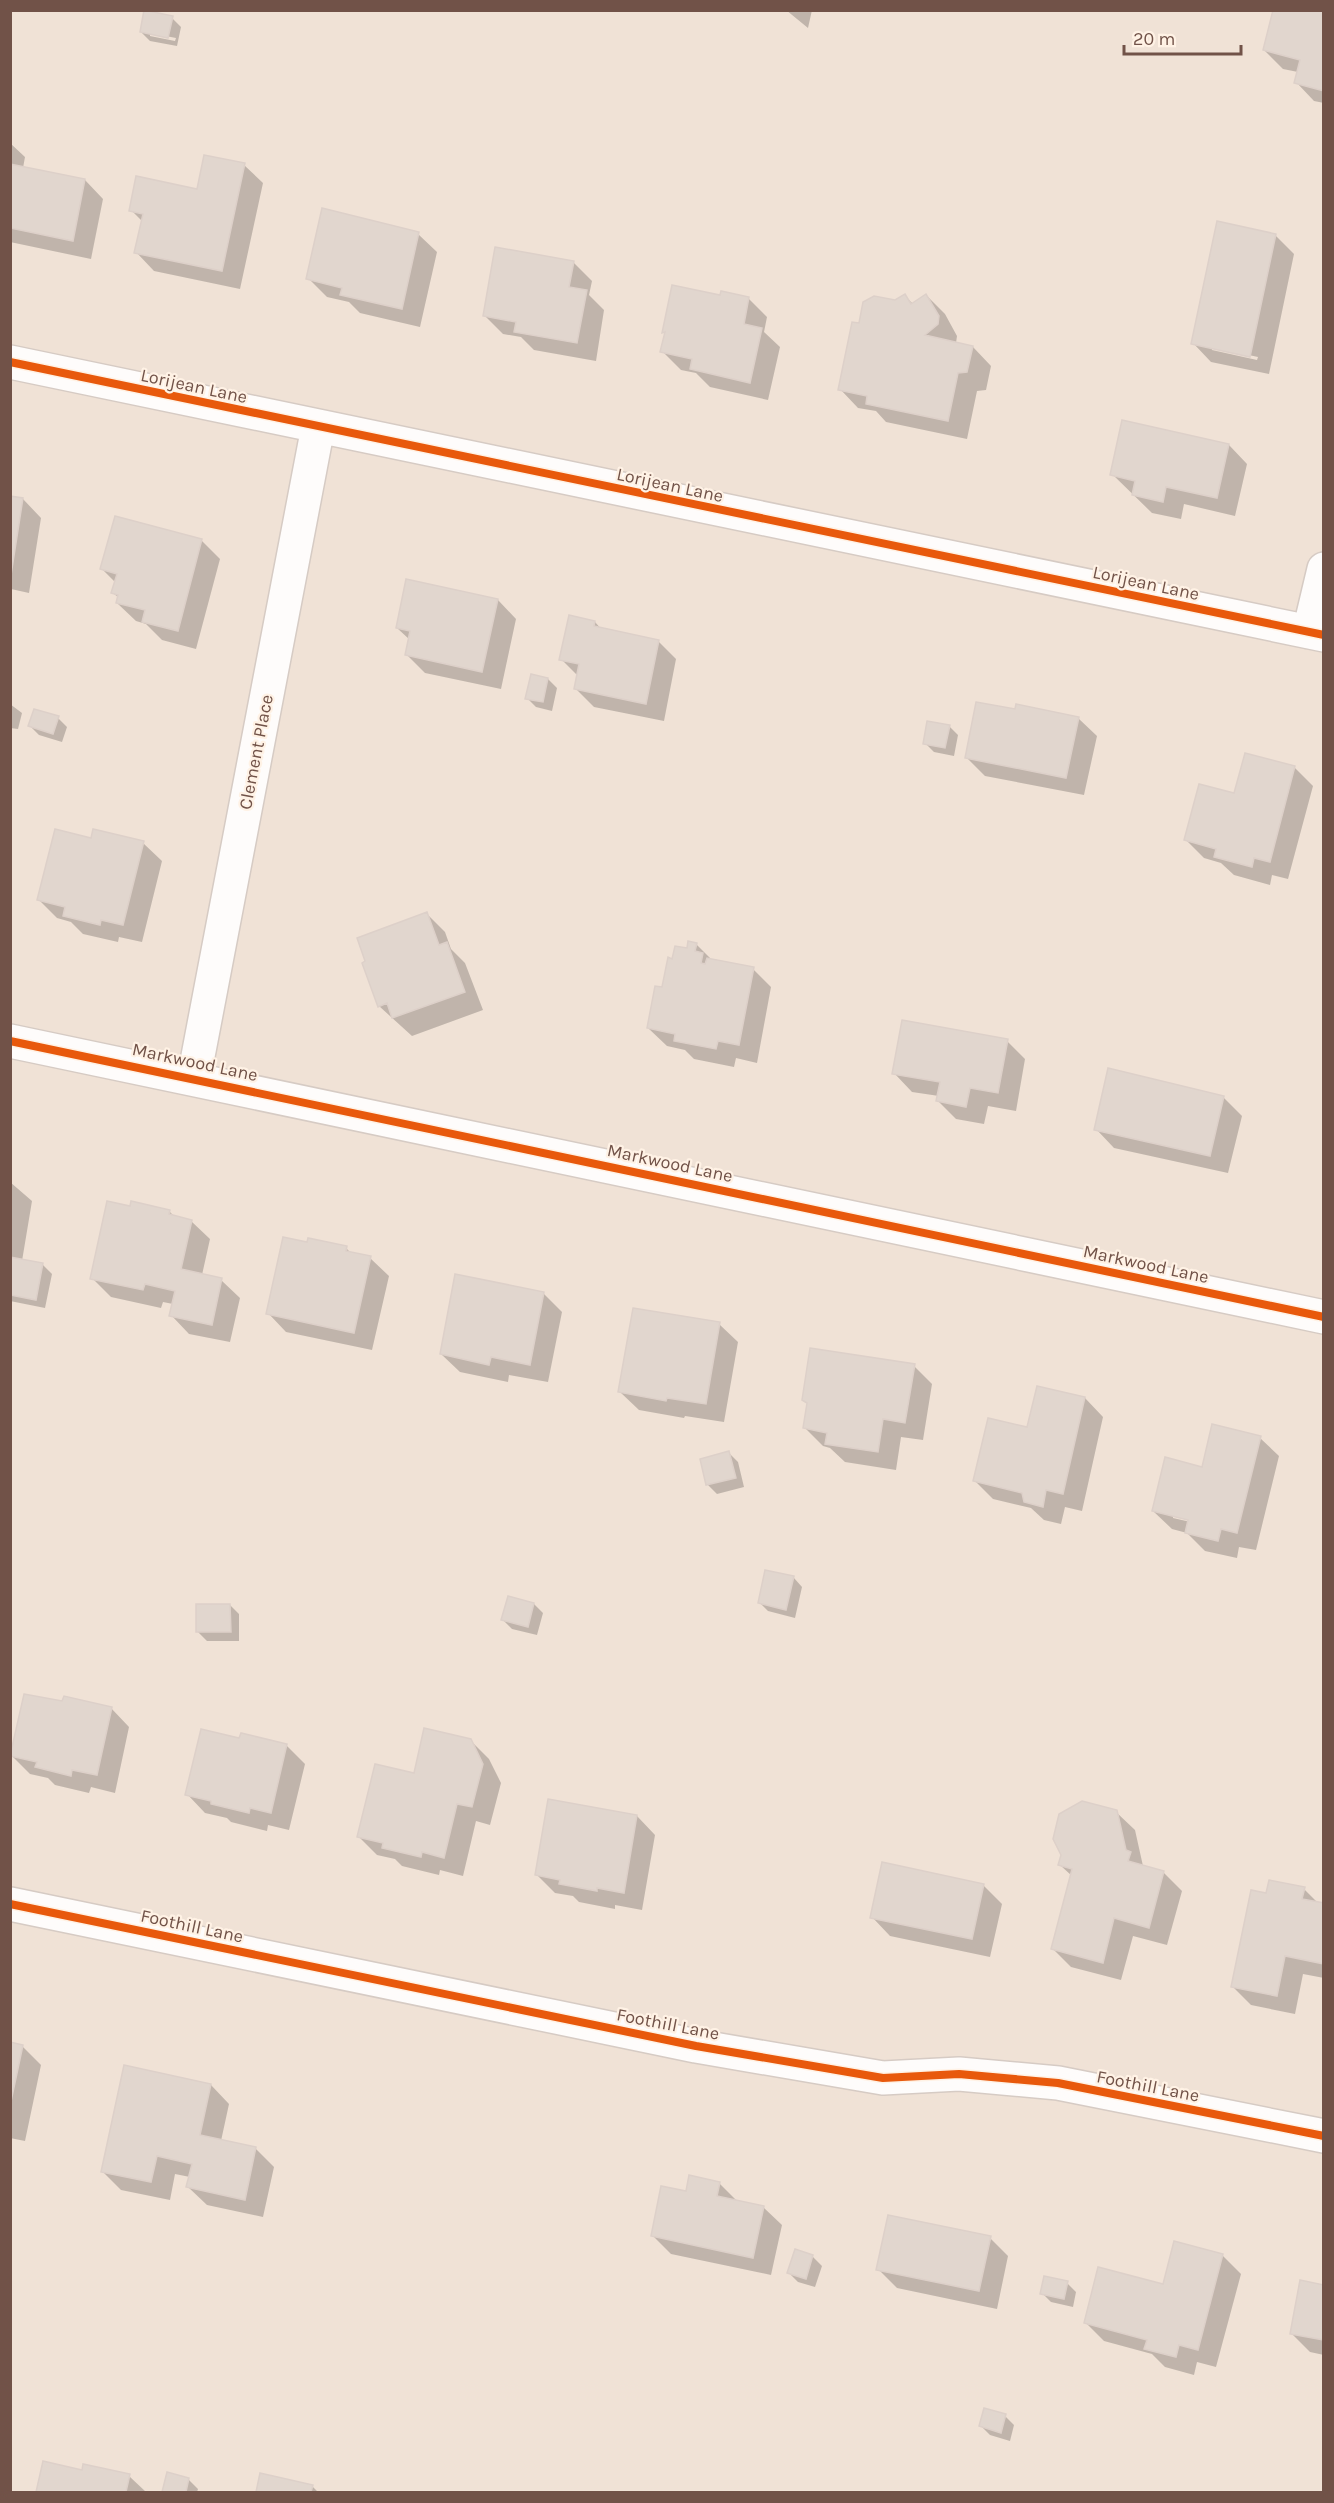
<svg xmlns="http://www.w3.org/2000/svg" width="1334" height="2503" viewBox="0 0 1334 2503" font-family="Karla,sans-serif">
	<rect width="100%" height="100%" fill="#f5eee6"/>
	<path fill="#f0e2d6" d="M11 11H1323V2492H11Z"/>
	<path fill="#0003" fill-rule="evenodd" d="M786 10H812L808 28Z
		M1324 10V103L1314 101 1296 82 1298 72 1283 69 1264 50Z
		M172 18 181 27 177 46 150 41 141 32ZM150 33 176 38 175 41 150 36Z
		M10 143 25 157 23 168 85 180 103 199 91 259 10 242Z
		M244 165 263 183 240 289 154 271 136 252 143 222 131 210 198 190Z
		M1219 223 1276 236 1294 254 1269 374 1211 362 1193 343ZM1212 347 1258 357 1257 360 1212 350Z
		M418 234 437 252 420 327 360 313 349 302 327 297 308 278Z
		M573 262 592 281 589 295 604 310 596 361 534 350 521 337 503 334 485 316Z
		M926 295 945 314 957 336 956 343 973 347 991 366 986 390 977 391 967 439 886 422 876 411 858 408 840 389 860 325 905 296 913 304Z
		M721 297 748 298 767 317 764 332 780 347 768 400 710 387 696 373 681 370 662 351 666 335 663 332Z
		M1229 445 1247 464 1235 516 1184 504 1181 519 1152 513 1112 474Z
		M10 497 23 499 41 518 29 593 11 589 10 591Z
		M201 540 220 559 196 649 162 640 146 624 136 621 117 603 119 598 113 593 116 583 102 569Z
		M498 600 516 619 501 689 425 673 407 655 410 640 397 628Z
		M595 622 602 630 658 641 676 659 664 721 594 707 576 689 578 676 561 659Z
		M548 679 557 688 552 711 536 707 527 698Z
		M10 704 22 713 18 729 10 728Z
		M1016 711 1078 718 1097 736 1084 795 985 776 966 757Z
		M58 718 67 727 62 742 39 735 30 726Z
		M949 726 958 735 954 756 934 752 925 743Z
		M1294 767 1313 786 1288 879 1272 875 1270 885 1234 875 1221 863 1204 858 1186 840 1235 795Z
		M93 840 143 843 162 861 142 942 119 937 118 942 83 934 71 922 57 918 39 900Z
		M427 914 445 932 451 949 465 963 483 1010 412 1036 379 1006Z
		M696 944 712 960 753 969 771 987 757 1063 736 1058 734 1067 694 1059 685 1050 667 1046 648 1028 673 961Z
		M1007 1041 1025 1059 1016 1111 988 1106 984 1124 956 1119 938 1101 939 1096 912 1092 894 1073Z
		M1223 1097 1242 1116 1228 1173 1114 1148 1096 1129Z
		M10 1182 32 1201 22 1261 43 1265 52 1274 45 1308 10 1301Z
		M131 1208 169 1211 175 1217 191 1221 210 1239 202 1275 221 1280 240 1298 230 1342 189 1334 171 1315 173 1304 163 1302 161 1308 111 1297 92 1278Z
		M346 1248 352 1254 370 1258 389 1276 372 1350 286 1332 268 1313Z
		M543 1293 562 1312 548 1382 509 1375 508 1382 460 1372 441 1354Z
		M719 1324 738 1342 724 1422 685 1416 684 1418 639 1410 620 1392Z
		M914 1366 932 1384 923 1440 901 1437 896 1470 845 1462 830 1448 823 1446 805 1428Z
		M1038 1388 1085 1398 1103 1417 1082 1511 1065 1507 1061 1524 1044 1520 1031 1508 993 1499 975 1481 1028 1429Z
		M1260 1438 1279 1456 1256 1550 1239 1547 1237 1558 1205 1551 1187 1533 1172 1529 1153 1511 1203 1469ZM1173 1515 1196 1521 1195 1523 1173 1518Z
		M729 1453 738 1462 744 1487 717 1494 708 1485 702 1460Z
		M794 1578 802 1587 795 1618 768 1611 759 1602Z
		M534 1604 543 1613 537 1635 512 1629 503 1620Z
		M230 1605 239 1614V1641H207L198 1632Z
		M63 1703 111 1708 129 1727 115 1793 91 1787 89 1793 55 1785 48 1778 30 1774 12 1756Z
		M241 1740 286 1745 305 1764 289 1830 268 1825 267 1831 231 1822 227 1818 205 1813 187 1794Z
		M470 1740 489 1759 501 1783 490 1825 476 1821 463 1876 440 1870 439 1875 402 1866 395 1859 377 1855 359 1837 415 1774Z
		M1116 1812 1135 1830 1143 1866 1163 1872 1182 1891 1167 1945 1133 1936 1121 1980 1071 1967 1053 1949 1072 1876 1060 1865 1062 1855Z
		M637 1816 655 1835 642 1910 615 1905V1909L579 1902 573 1896 555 1893 536 1874Z
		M983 1885 1002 1904 990 1957 890 1936 872 1917Z
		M1304 1889 1319 1904 1324 1905V1978L1303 1974 1295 2014 1251 2005 1232 1986 1267 1895Z
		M10 2044 22 2046 41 2065 25 2141 10 2138Z
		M211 2085 229 2104 221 2141 255 2148 274 2167 263 2217 207 2205 188 2187 190 2177 175 2174 170 2200 121 2190 102 2171Z
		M719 2183 738 2202 763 2207 782 2225 771 2275 671 2254 653 2236Z
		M990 2238 1008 2256 997 2309 897 2288 878 2269Z
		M796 2251 813 2257 822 2266 815 2287 798 2282 789 2273Z
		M1222 2255 1241 2274 1216 2367 1197 2362 1194 2375 1165 2367 1152 2354 1104 2341 1086 2323Z
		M1067 2283 1076 2292 1073 2307 1051 2302 1042 2293Z
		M1324 2286V2355L1310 2352 1291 2333Z
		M1005 2416 1014 2425 1010 2441 990 2435 981 2426Z
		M44 2462 83 2471 129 2476 146 2492H37Z
		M168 2474 189 2480 198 2489 197 2492H163Z
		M261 2475 312 2486 318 2492H257Z"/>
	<path fill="#e1d6ce" stroke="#ddd0c9" stroke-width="1.5" d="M144 10 173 16 168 38 140 32Z
		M1273 10H1324V91L1294 83 1300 60 1263 50Z
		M204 155 245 163 222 271 134 253 143 214 129 211 136 176 197 189Z
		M10 164 85 179 73 241 10 228Z
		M322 208 419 232 402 309 340 295 342 288 306 279Z
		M1217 221 1276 234 1250 357 1191 344Z
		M495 247 574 261 569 287 587 290 577 343 514 332 516 322 483 316Z
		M672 285 720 295 721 291 749 297 744 324 762 328 750 383 690 369 692 359 660 352 665 332 662 333Z
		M905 294 911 304 926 294 939 316 938 324 925 335 973 346 967 372 958 373 948 421 866 404 867 396 838 390 852 322 859 323 863 302 874 296 895 300Z
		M1122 420 1229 444 1217 498 1166 487 1163 502 1132 495 1135 481 1110 475Z
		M10 496 23 498 11 575H10Z
		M115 516 202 539 178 631 142 622 145 610 116 603 118 595 111 593 117 574 100 569Z
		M406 579 498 599 482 672 405 655 410 631 396 628Z
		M569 615 595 621 594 626 659 640 646 704 574 689 579 664 559 660Z
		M531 674 548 678 543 702 525 699Z
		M976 702 1015 709 1016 704 1079 717 1066 778 965 758Z
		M34 709 59 716 53 734 28 726Z
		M927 721 950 725 945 748 923 744Z
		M1245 753 1295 766 1270 862 1254 858 1252 867 1214 857 1216 849 1184 840 1199 784 1234 793Z
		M55 829 91 838 93 829 144 841 123 925 101 920 100 925 63 916 65 907 37 900Z
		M427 912 439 945 447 942 465 992 392 1018 387 1003 378 1007 362 963 365 961 357 938Z
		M688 941 697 943 695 951 703 953 701 963 705 964 707 958 754 967 739 1045 718 1041 716 1049 674 1041 675 1034 647 1028 655 986 662 987 668 957 672 959 675 946 687 948Z
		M902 1020 1008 1039 998 1093 970 1088 966 1107 936 1101 940 1082 892 1074Z
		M1108 1068 1224 1096 1210 1156 1094 1130Z
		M107 1201 130 1206 131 1201 170 1210 169 1214 192 1220 181 1269 222 1278 212 1325 169 1316 175 1291 145 1284 143 1290 90 1279Z
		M283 1237 307 1242 308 1238 347 1246 346 1251 371 1256 354 1333 266 1314Z
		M10 1257 43 1263 36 1300 10 1295Z
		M455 1274 544 1292 530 1365 491 1357 489 1365 440 1354Z
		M633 1308 720 1322 706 1404 667 1398 666 1401 618 1392Z
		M810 1348 915 1364 905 1423 883 1419 878 1452 825 1444 827 1433 803 1428 807 1403 802 1400Z
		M1037 1386 1085 1397 1063 1494 1046 1490 1043 1507 1024 1502 1022 1493 973 1481 988 1418 1027 1427Z
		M1212 1424 1261 1436 1237 1533 1221 1529 1218 1541 1185 1533 1188 1520 1152 1511 1165 1457 1202 1467Z
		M729 1451 736 1478 706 1485 700 1459Z
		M765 1570 794 1576 786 1610 758 1603Z
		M508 1596 534 1603 528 1627 501 1620Z
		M196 1604H230L231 1632H196Z
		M24 1694 62 1701 64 1696 112 1707 97 1775 72 1770 71 1776 35 1767 37 1762 10 1756Z
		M424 1728 471 1739 483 1764 472 1807 457 1804 444 1858 422 1852 421 1857 382 1848 383 1843 357 1837 375 1764 414 1773Z
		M201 1729 239 1738 241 1733 287 1744 271 1813 250 1808 249 1813 211 1804V1801L185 1795Z
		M548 1799 637 1815 624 1893 597 1888V1891L559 1884 560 1880 535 1875Z
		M1082 1801 1117 1810 1126 1850 1131 1852 1128 1861 1164 1871 1149 1928 1114 1918 1103 1963 1051 1949 1072 1869 1058 1865 1061 1855 1053 1839 1059 1814Z
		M882 1862 984 1884 972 1939 870 1918Z
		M1269 1880 1305 1887 1302 1899 1324 1903V1964L1285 1956 1277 1996 1231 1987 1251 1890 1266 1893Z
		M10 2042 23 2045 10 2106Z
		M124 2065 211 2084 200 2135 256 2147 245 2200 186 2187 192 2164 157 2156 151 2182 101 2172Z
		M689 2175 720 2182 717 2196 764 2206 753 2258 651 2236 661 2186 686 2191Z
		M888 2215 991 2236 979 2291 876 2270Z
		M1174 2241 1223 2254 1198 2350 1179 2345 1176 2357 1144 2349 1147 2340 1084 2323 1098 2267 1163 2284Z
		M795 2249 813 2255 806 2279 787 2273Z
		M1044 2276 1068 2281 1064 2299 1040 2294Z
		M1300 2280 1324 2285V2340L1290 2334Z
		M984 2408 1006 2414 1001 2433 979 2426Z
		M43 2461 82 2470 83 2464 130 2474 126 2492H36Z
		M167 2472 189 2478 186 2492H162Z
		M260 2473 313 2485 311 2492H256Z"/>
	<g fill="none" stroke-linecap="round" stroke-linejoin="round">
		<defs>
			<path id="minor" d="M10 362 1324 635
				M1309 632 1324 569
				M10 1041 1324 1317
				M194 1077 318 427
				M10 1904 696 2046 883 2078 959 2074 1058 2083 1324 2136"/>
		</defs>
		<use href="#minor" stroke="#d6cbc4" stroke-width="36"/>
		<use href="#minor" stroke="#fefcfb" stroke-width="33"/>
		<defs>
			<path id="cycleway" d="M10 362 1324 635
				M10 1041 1324 1317
				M10 1904 696 2046 883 2078 959 2074 1058 2083 1324 2136"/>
		</defs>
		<use href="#cycleway" stroke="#fff2e5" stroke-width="11"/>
		<use href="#cycleway" stroke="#e8590c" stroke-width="8"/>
	</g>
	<g text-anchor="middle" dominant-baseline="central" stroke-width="4.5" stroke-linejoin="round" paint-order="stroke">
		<g font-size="18" fill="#715248" stroke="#fff2e5">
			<text transform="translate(194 386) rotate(12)">Lorijean Lane</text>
			<text transform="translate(670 485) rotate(12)">Lorijean Lane</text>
			<text transform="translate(1146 583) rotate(12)">Lorijean Lane</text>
			<text transform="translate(256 752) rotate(-79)">Clement Place</text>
			<text transform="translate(195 1062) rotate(12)">Markwood Lane</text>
			<text transform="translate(670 1163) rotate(12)">Markwood Lane</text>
			<text transform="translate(1146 1264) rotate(12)">Markwood Lane</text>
			<text transform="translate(192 1926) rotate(12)">Foothill Lane</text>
			<text transform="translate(668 2024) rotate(11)">Foothill Lane</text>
			<text transform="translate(1148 2086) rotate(11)">Foothill Lane</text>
		</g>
	</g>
	<rect width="1334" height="2503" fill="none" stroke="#715248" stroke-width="24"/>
	<path d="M1124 45v9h117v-9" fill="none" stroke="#715248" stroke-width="3"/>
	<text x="1133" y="45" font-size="18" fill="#715248" stroke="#fff2e5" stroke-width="4.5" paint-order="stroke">20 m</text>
</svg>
